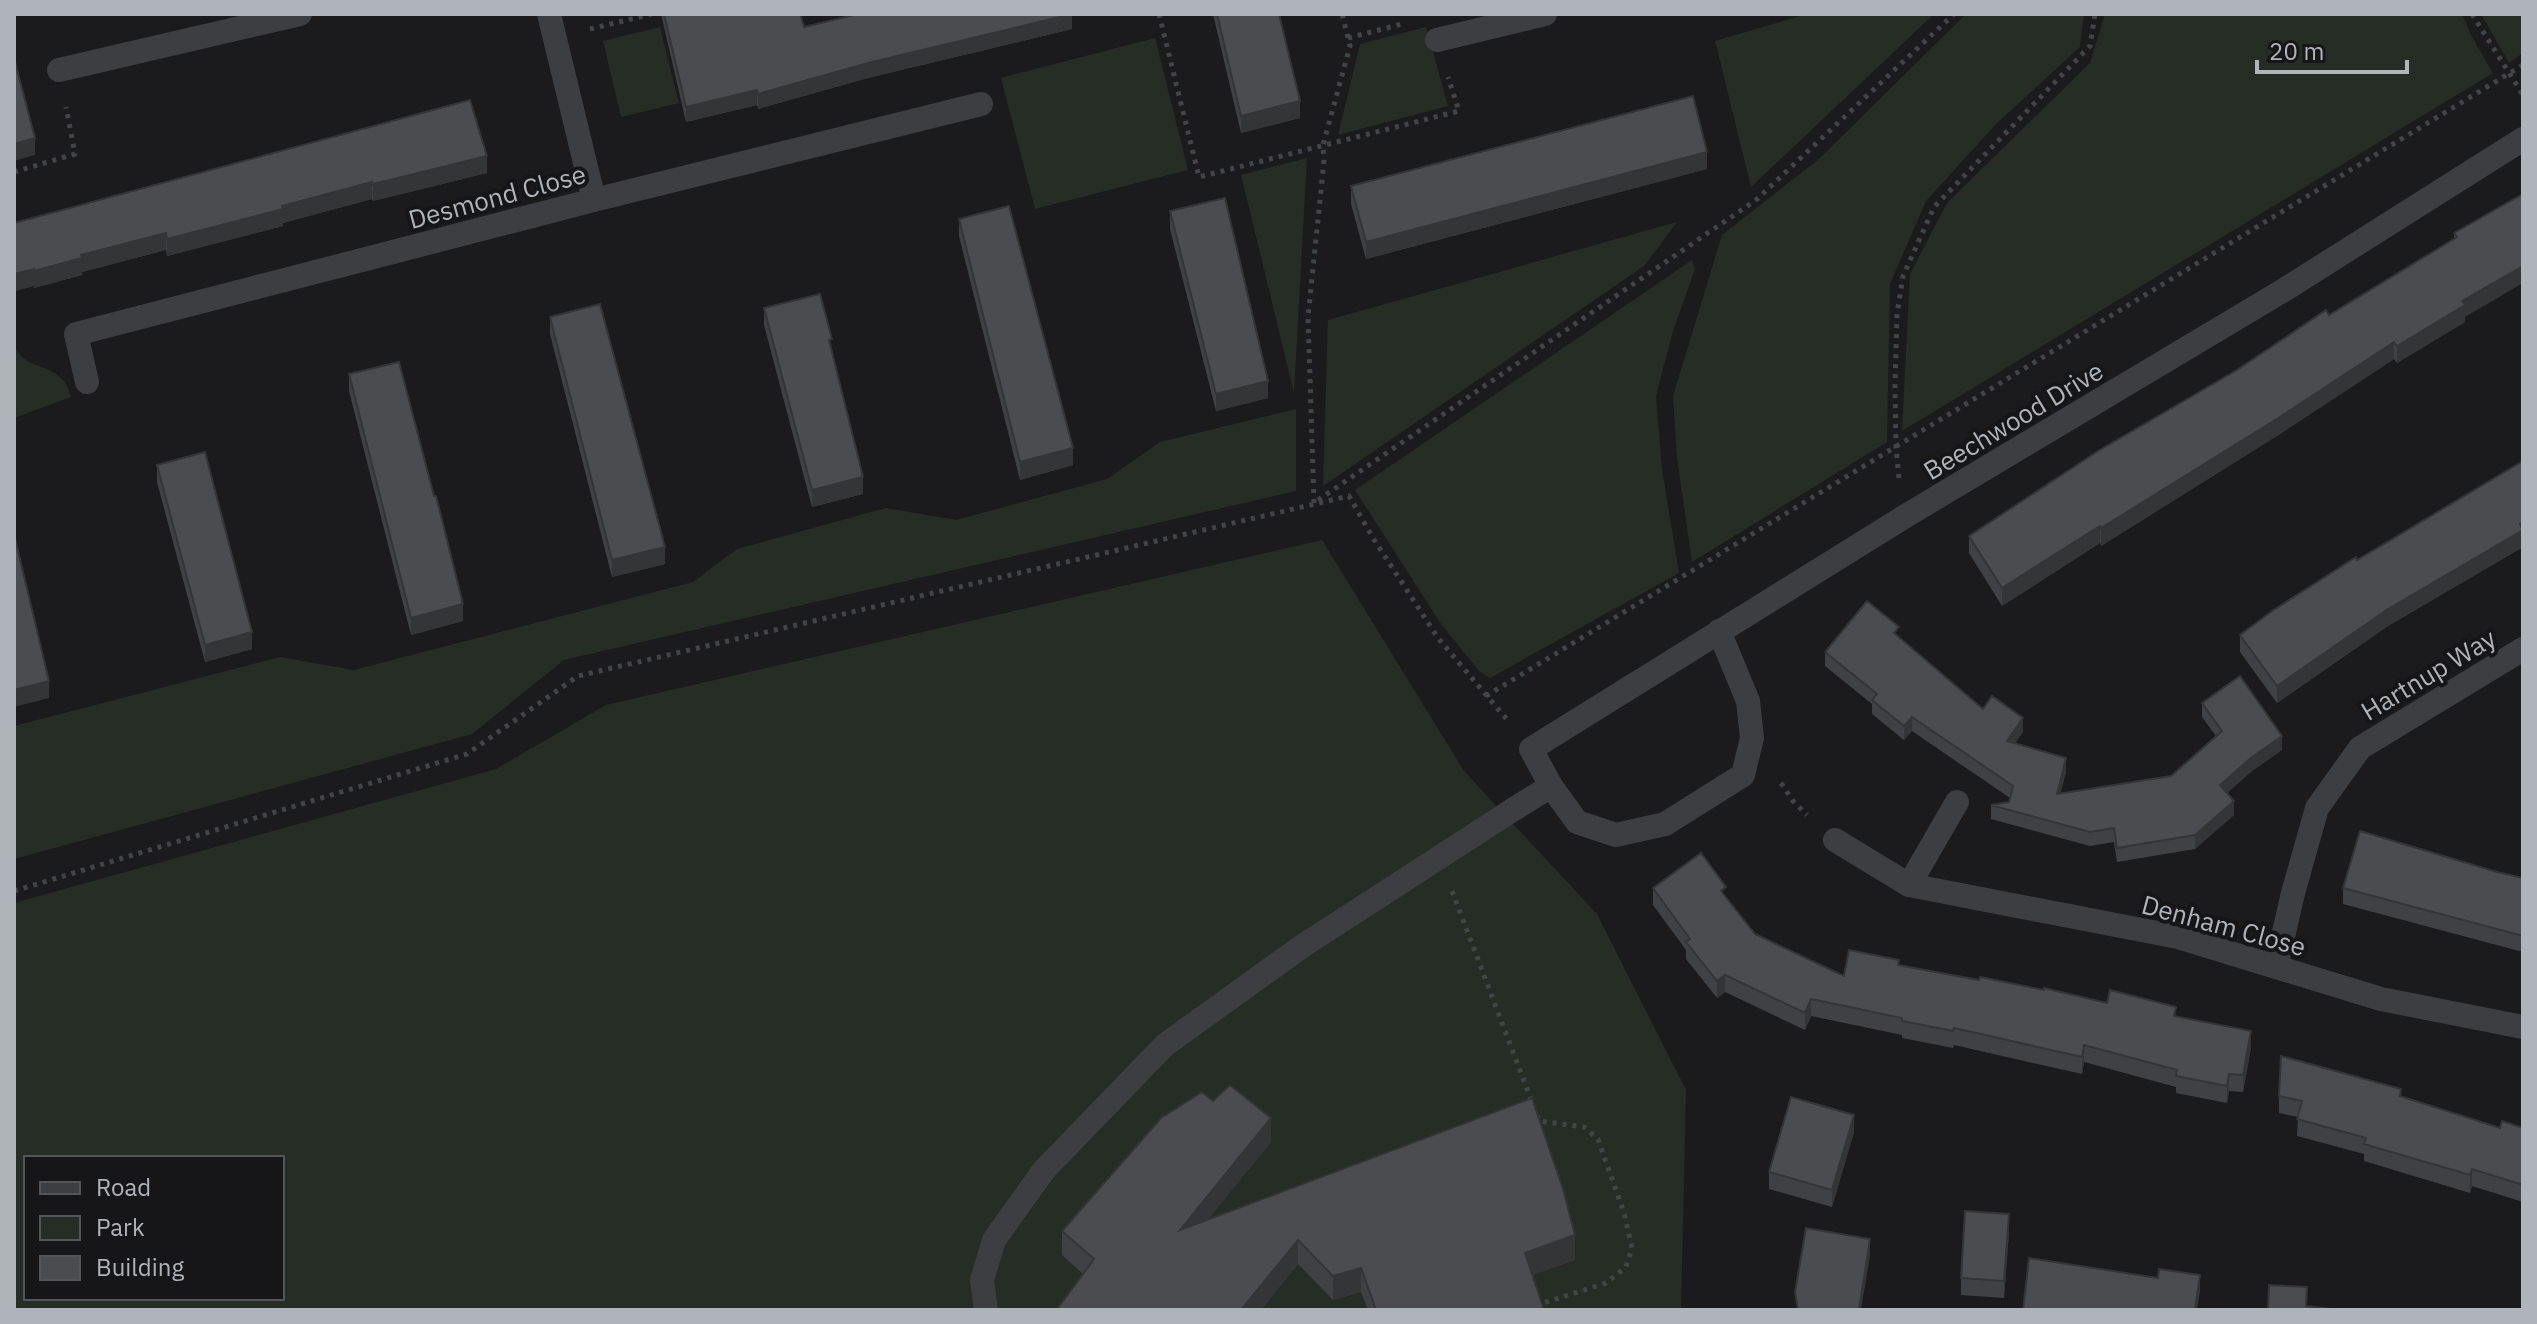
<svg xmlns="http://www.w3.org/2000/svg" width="2537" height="1324" viewBox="0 0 2537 1324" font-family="'IBM Plex Sans',sans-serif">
	<rect width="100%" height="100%" fill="#1b1b1d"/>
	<path fill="#252d25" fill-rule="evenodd" d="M1807 14H1934L1751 187 1715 41Z
		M1966 14H2084L2080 47 1996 124 1926 201 1890 284 1887 442 1692 562 1677 458 1673 396 1722 235 1819 159Z
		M2105 14H2462L2472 37 2493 73 1902 431 1910 274 1947 203 2090 63Z
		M2481 14H2523V53L2509 63Z
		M660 27 679 103 621 117 603 41Z
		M1426 27 1448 106 1338 135 1360 44Z
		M1155 38 1188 170 1035 209 1001 78Z
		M1307 158 1294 393 1241 175Z
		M1677 222 1644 266 1323 486 1328 320Z
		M1692 260 1695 269 1673 331 1656 396 1662 469 1679 573 1490 678 1479 671 1441 624 1355 490Z
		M14 343C21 369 47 362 63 380 67 384 69 392 71 397L14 418Z
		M1296 409V491L564 660 472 734 14 859V726L280 657 354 670 693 582 737 549 886 508 956 520 1107 479 1160 442Z
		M1322 540 1464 771 1597 914 1686 1090 1681 1310H14V903L496 769 606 705ZM26 1158H282V1298H26Z"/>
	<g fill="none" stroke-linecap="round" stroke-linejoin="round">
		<path stroke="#424548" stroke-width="5" stroke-dasharray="4 6" stroke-linecap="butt" d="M1159 14 1199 177 1459 111 1448 77
			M2472 14 2523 95
			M590 29 652 14
			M1348 38 1402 24
			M14 172 75 154 66 107
			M1899 478 1896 448 1895 385 1897 314 1903 276 1934 207 2090 46 2095 14
			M1318 500 1756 200 1954 14
			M1314 503 1308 317 1324 161 1323 145 1350 46 1342 14
			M1486 696 2523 65
			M1781 783 1793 801 1807 815
			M14 891 467 754 578 676 1349 496 1373 538 1438 638 1509 722
			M1452 891 1532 1102
			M1537 1115 1539 1121 1584 1127 1598 1139 1624 1213 1632 1248 1626 1267 1606 1283 1537 1305"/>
		<path stroke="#3c3e41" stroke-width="24" d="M986 1310 982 1280 994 1240 1044 1170 1165 1045 1301 947 1514 809"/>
		<path stroke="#3c3e41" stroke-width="24" d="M549 14 594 200
			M1437 40 1545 14
			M59 70 300 14
			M87 382 76 334 594 200 981 104
			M1551 786 1577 822 1616 835 1665 824 1743 775 1752 738 1748 701 1719 631
			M1514 809 1551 786 1531 749 1904 517 2284 290 2523 139
			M1835 840 1909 885 2178 937 2381 999 2523 1027
			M1909 885 1957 802
			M2276 967 2293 893 2317 808 2360 748 2523 649"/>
	</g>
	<path fill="#404144" d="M661 14H800L804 27 1072 29 868 78 758 109 757 105 686 122Z
		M1213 14H1279L1300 118 1241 133Z
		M470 100 487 173 373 201 372 199 283 223V226L167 256 166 250 82 272V275L34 288V286L14 291V223Z
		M1707 169 1366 259 1351 204V186Z
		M2523 194 2465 317V322L2397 363 2394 359 2280 434 2101 546 2100 543 2002 606 1969 553V536L2454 239V233Z
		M1170 211 1268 398 1216 411 1170 229Z
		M959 219 1073 465 1020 480 959 236Z
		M764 308 832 351 863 494 812 507 764 325Z
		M550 317 665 564 612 577 550 334Z
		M349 374 463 621 411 635 349 391Z
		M2523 461V547L2388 626 2277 703 2240 652V635L2357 560Z
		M157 465 252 649 205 662 157 482Z
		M1899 638 1983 709 2023 732 2015 743 2066 772 2060 794 2171 776 2216 736 2202 717V703L2282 750 2252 771 2227 793 2234 815 2195 849 2117 862 2114 842 2090 846 1991 819V805L2009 802 2010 798 1912 731 1904 740 1872 714V704L1825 666V652Z
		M2497 872 2523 878V952L2343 904V888Z
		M1653 888 1726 897 1755 934 1844 976 1899 965 2176 1016 2251 1048 2243 1092 2229 1091 2227 1103 2176 1093V1087L2084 1062 2082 1074 1954 1045 1953 1048 1902 1038V1035L1811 1016 1805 1030 1725 992 1717 998 1686 959V950L1653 905Z
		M2279 1096H2401L2500 1128H2523V1202L2472 1186 2470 1193 2364 1161V1154L2297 1136 2298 1117 2279 1113Z
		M1213 1101 1271 1142 1208 1219 1575 1260 1532 1275 1544 1310H1368L1361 1292 1333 1300 1298 1264 1261 1310H1058V1308L1083 1274 1062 1255V1231Z
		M1854 1132 1832 1207 1769 1189V1172Z
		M2009 1231 2004 1298 1961 1295V1278Z"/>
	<path fill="#343537" d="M1072 14V29L868 78 758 109V94L868 63Z
		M757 90V105L686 122V107Z
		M1300 101V118L1241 133V116Z
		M35 138V155L14 161V144Z
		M1707 152V169L1366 259V242Z
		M487 156V173L373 201V184Z
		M372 182V199L283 223V226L167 256V239Z
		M166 233V250L82 272V275L34 288V271L81 255Z
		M2523 266V283L2465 317V322L2397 363V346L2462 301Z
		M34 269V286L14 291V274Z
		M2394 342V359L2280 434 2101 546V528Z
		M1268 381V398L1216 411V394Z
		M1073 448V465L1020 480V462Z
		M863 477V494L812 507V490Z
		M2523 522V547L2388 626 2277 703V686L2388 609Z
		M2100 526V543L2002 606V588Z
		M665 547V564L612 577V560Z
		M463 604V621L411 635V618Z
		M252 632V649L205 662V645Z
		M49 681V698L14 707V690Z
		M1912 717V731L1904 740V726Z
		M2023 718V732L2007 755V741Z
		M2282 736V750L2252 771 2220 799V785L2252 757Z
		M2066 758V772L2057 808V794Z
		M2234 801V815L2195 849V835Z
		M1725 975V992L1717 998V981Z
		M1811 999V1016L1805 1030V1013Z
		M2251 1031V1048L2243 1092V1075Z
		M2084 1045V1062L2082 1074V1057Z
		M2229 1074V1091L2227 1103V1086Z
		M1854 1115V1132L1832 1207V1190Z
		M1271 1118V1142L1180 1254V1230Z
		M2472 1169V1186L2470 1193V1175Z
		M2009 1214V1231L2004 1298V1281Z
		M1575 1235V1260L1525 1278V1253Z
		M1870 1239V1256L1861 1310H1859Z
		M1298 1240V1264L1261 1310H1241Z
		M1361 1268V1292L1333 1300V1276Z
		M2200 1275V1292L2197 1310H2195Z"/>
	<path fill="#4a4c4f" stroke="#343537" stroke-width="2" d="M664 14H800L804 27 858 14H1072L868 63 758 94 757 90 686 107Z
		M1217 14H1279L1300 101 1241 116Z
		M14 58 35 138 14 144Z
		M1693 96 1707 152 1366 242 1351 186Z
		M470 100 487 156 373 184 372 182 282 206 283 209 167 239 166 233 81 255 82 258 34 271V269L14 274V223Z
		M2523 194V266L2462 301 2465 305 2397 346 2394 342 2280 417 2101 528 2100 526 2002 588 1969 536 2098 451 2237 370 2326 310 2329 315 2457 237 2454 233Z
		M1225 198 1268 381 1216 394 1170 211Z
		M1009 206 1073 448 1020 462 959 219Z
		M820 294 832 339 829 340 863 477 812 490 764 308Z
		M600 304 665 547 612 560 550 317Z
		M399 362 434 496H436L463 604 411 618 349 374Z
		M205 452 252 632 205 645 157 465Z
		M2523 461V522L2520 524 2523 530 2388 609 2277 686 2240 635 2272 611 2356 557 2357 560Z
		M14 534 49 681 14 690Z
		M1867 601 1899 627 1894 633 1983 709 1992 696 2023 718 2007 741 2066 758 2057 794 2171 776 2222 731 2202 703 2240 676 2282 736 2252 757 2220 785 2234 801 2195 835 2117 848 2114 828 2090 832 1991 805 2009 802 2013 786 1912 717 1904 726 1872 700 1877 694 1825 652Z
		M2360 831 2497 872 2523 878V936L2343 888Z
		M1701 853 1726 887 1721 891 1755 934 1844 976 1849 950 1899 960 1898 965 1979 980 1980 977 2044 990V988L2107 1003 2110 990 2176 1007 2174 1016 2251 1031 2243 1075 2229 1074 2227 1086 2176 1076 2177 1070 2084 1045 2082 1057 1954 1028 1953 1031 1902 1021V1018L1811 999 1805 1013 1725 975 1717 981 1686 942 1690 939 1653 888Z
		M2281 1056 2401 1089 2400 1096 2500 1128 2502 1121 2523 1128V1185L2472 1169 2470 1175 2364 1144 2366 1138 2297 1119 2302 1101 2279 1096Z
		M1230 1085 1271 1118 1180 1230 1532 1098 1563 1189 1575 1235 1525 1253 1544 1310H1376L1361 1268 1333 1276 1298 1240 1241 1310H1060L1058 1308 1094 1259 1062 1231 1161 1118 1202 1092 1213 1101Z
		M1791 1097 1854 1115 1832 1190 1769 1172Z
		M1965 1211 2009 1214 2004 1281 1961 1278Z
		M1806 1228 1870 1239 1859 1310H1798L1795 1292Z
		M2029 1258 2158 1278 2159 1269 2200 1275 2195 1310H2023Z
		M2269 1285 2307 1287 2306 1306 2339 1310H2268Z"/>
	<g text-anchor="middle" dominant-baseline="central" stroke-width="8" stroke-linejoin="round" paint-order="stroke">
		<g font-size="26" fill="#afb4bb" stroke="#161618">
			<text transform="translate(497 196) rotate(-15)">Desmond Close</text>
			<text transform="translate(2013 420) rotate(-31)">Beechwood Drive</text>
			<text transform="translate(2428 674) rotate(-31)">Hartnup Way</text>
			<text transform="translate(2224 925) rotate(15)">Denham Close</text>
		</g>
	</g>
	<rect width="2537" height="1324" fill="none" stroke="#afb4bb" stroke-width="32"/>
	<rect x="24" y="1156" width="260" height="144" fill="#161618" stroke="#535559" stroke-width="2"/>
	<rect x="40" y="1182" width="40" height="12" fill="#3c3e41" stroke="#535559" stroke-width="2"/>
	<text x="96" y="1196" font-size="24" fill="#afb4bb">Road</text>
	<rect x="40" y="1216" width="40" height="24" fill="#252d25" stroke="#535559" stroke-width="2"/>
	<text x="96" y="1236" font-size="24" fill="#afb4bb">Park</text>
	<rect x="40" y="1256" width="40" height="24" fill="#4a4c4f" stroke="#535559" stroke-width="2"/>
	<text x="96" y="1276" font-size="24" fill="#afb4bb">Building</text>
	<path d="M2257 60v12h150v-12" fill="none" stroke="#afb4bb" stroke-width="4"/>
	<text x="2269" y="60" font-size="24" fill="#afb4bb" stroke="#161618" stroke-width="6" paint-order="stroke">20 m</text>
</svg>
